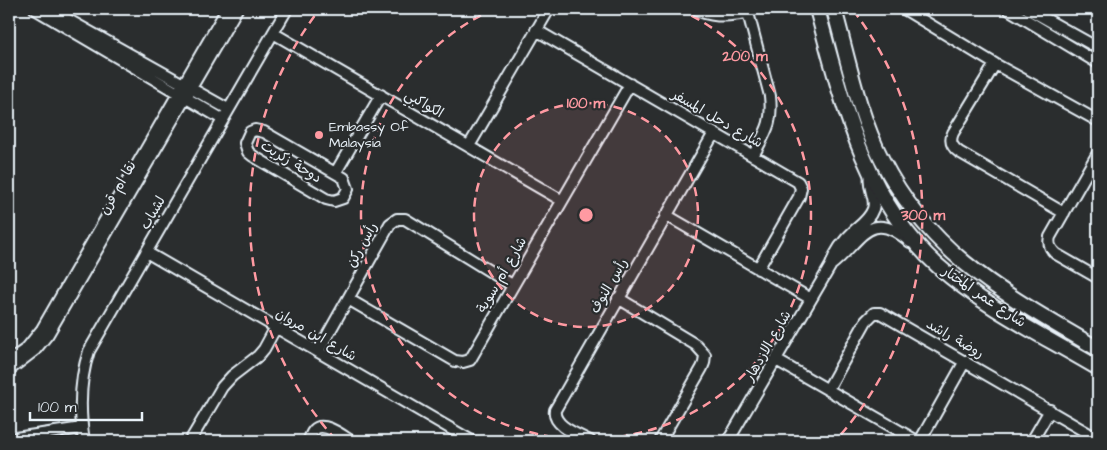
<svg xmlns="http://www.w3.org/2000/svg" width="1107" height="450" viewBox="0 0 1107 450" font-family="'Architects Daughter','Playpen Sans Arabic',sans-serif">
	<rect width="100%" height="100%" fill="#2a2d2e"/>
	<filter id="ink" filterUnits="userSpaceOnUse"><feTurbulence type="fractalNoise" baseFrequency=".02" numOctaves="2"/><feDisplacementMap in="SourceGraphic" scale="10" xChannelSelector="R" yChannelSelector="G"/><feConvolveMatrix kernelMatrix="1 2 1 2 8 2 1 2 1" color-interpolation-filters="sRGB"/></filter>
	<g filter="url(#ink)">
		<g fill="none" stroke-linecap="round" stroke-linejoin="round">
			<defs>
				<path id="minor" d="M35 9 222 119
					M49 9 228 109
					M695 9C713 19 729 15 748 13
					M747 9 770 96C773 124 766 131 753 156
					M904 9 995 64 1098 121
					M1008 9 1098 63
					M1028 9 1098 48
					M536 30 798 182 801 188 799 197 758 269
					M273 33 561 200
					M995 64 953 133C949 142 952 147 959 152L1064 213
					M255 130 264 132 344 178 348 189 343 198 334 201 326 199 253 156 248 152 245 143 250 132Z
					M469 146 549 9
					M1098 153 1050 237C1048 244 1050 249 1056 254L1098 278
					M336 172 381 95
					M666 215 811 299
					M146 252 472 441
					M831 265C861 242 869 206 910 242
					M618 298 696 345 705 355 704 363 702 368 660 441
					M348 299 455 361 463 362 470 360 630 84
					M318 352 390 224 397 219H405L512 285
					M776 360 917 441
					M9 361 26 349 42 329 227 9
					M9 370 35 350 48 334 237 9
					M828 389 866 321 874 313H880L1098 439
					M9 439 82 428
					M84 441C79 410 79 381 89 351L287 9
					M190 441 222 387 232 376 258 356 264 349 276 327
					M308 441C310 438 311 433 314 430 323 420 343 436 351 441
					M590 441C579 435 552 426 555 410L714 133
					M728 441 831 265C835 251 844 240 855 230 862 224 870 218 873 209 877 198 867 188 870 175
					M920 441 965 361
					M1032 441 1050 410"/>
				<path id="major" d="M817 9C842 101 864 199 938 266 985 308 1044 336 1098 368
					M834 9C848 59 858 113 882 160 931 257 1009 296 1098 349"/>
			</defs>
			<use href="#minor" stroke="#e8f1f8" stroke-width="14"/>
			<use href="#major" stroke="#e8f1f8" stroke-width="18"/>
			<use href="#minor" stroke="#2a2d2e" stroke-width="10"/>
			<use href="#major" stroke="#2a2d2e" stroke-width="14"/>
		</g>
	</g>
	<circle cx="586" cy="215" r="112" fill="#ff9aa2" fill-opacity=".12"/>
	<g fill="none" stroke="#ff9aa2" stroke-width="2.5" stroke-dasharray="9 6">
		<circle cx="586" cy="215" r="112"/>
		<path d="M678 9A225 225 0 1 1 494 9"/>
		<path d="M336 440A337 337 0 0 1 319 10M853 10A337 337 0 0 1 836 440"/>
	</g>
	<circle fill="#ff9aa2" stroke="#2a2d2e" stroke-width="2" cx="319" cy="135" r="5"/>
	<g text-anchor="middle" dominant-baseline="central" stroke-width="4.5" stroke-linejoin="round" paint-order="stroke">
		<g font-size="14" fill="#e8f1f8" stroke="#2a2d2e">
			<text transform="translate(424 104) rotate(30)">الكواكبي</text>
			<text transform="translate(717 119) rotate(30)">شارع دحل المسفر</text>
			<text transform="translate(291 162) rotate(31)">دوحة زكريت</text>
			<text transform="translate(118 188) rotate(-60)">نقا ام قرن</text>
			<text transform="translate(153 213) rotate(-60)">لشباب</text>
			<text transform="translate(362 245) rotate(-61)">رأس ركن</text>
			<text transform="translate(502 275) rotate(-60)">شارع أم سوية</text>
			<text transform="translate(609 286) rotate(-60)">رأس النوف</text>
			<text transform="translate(984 297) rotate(34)">شارع عمر المختار</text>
			<text transform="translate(316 335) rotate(30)">شارع ابن مروان</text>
			<text transform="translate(955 339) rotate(30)">روضة راشد</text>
			<text transform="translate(768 346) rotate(-60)">شارع الازدهار</text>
		</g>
		<g font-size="14" fill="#e8f1f8" stroke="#2a2d2e" text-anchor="start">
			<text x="329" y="127">Embassy Of<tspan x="329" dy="16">Malaysia</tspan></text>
		</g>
	</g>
	<circle cx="586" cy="215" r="8" fill="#ff9aa2" stroke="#2a2d2e" stroke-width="2.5"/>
	<g font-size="15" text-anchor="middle" font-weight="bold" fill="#ff9aa2" stroke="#2a2d2e" stroke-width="4.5" stroke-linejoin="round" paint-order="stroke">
		<text x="745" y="61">200 m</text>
		<text x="586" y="108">100 m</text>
		<text x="923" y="220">300 m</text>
	</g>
	<rect width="1107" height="450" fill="none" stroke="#2a2d2e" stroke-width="30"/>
	<rect x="15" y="15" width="1077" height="420" fill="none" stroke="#e8f1f8" stroke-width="2" filter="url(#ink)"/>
	<path d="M30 412v8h112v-8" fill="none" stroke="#e8f1f8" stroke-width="2.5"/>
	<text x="38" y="412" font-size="15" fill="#e8f1f8" stroke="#2a2d2e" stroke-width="4" paint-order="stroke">100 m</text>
</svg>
